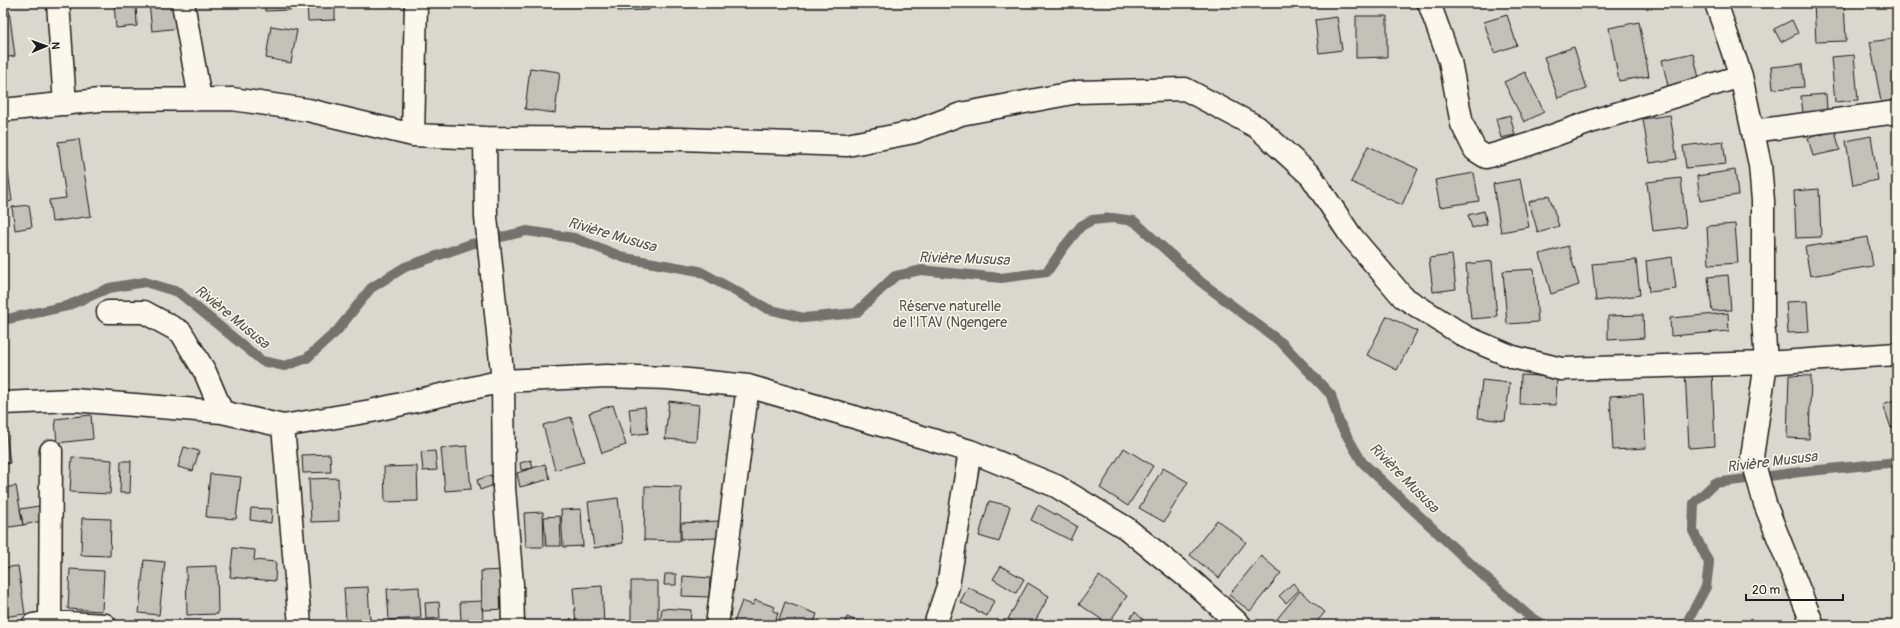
<svg xmlns="http://www.w3.org/2000/svg" width="1900" height="628" viewBox="0 0 1900 628" font-family="Pangolin,sans-serif">
	<rect width="100%" height="100%" fill="#fbf7ec"/>
	<filter id="ink" filterUnits="userSpaceOnUse"><feTurbulence type="fractalNoise" baseFrequency=".025" numOctaves="2"/><feDisplacementMap in="SourceGraphic" scale="8" xChannelSelector="R" yChannelSelector="G"/><feConvolveMatrix kernelMatrix="1 2 1 2 8 2 1 2 1" color-interpolation-filters="sRGB"/></filter>
	<g filter="url(#ink)">
		<path fill="#dad7ce" stroke="#7b7a75" d="M3 3H1897V625H3Z"/>
		<g fill="none" stroke-linecap="round" stroke-linejoin="round">
			<path stroke="#74726e" stroke-width="10" d="M3 320 67 306 109 288 145 282 178 292 262 361 285 366 307 358 337 331 371 288 405 267 471 244 527 231 574 238 625 258 699 271 768 309 804 318 856 313 895 276 921 270 1001 278 1047 272 1064 247 1081 226 1092 220 1113 218 1134 221 1201 282 1282 343 1331 395 1339 422 1362 462 1486 578 1530 617 1545 625
				M1683 625 1686 624 1706 587 1709 563 1693 531 1694 503 1715 483 1800 472 1897 462"/>
		</g>
		<path fill="#c3c0b8" stroke="#1c1c1c" d="M114 3H136L137 26 116 28Z
			M149 3H177L180 28 152 31Z
			M265 3H290L291 10 265 11Z
			M307 3H335V20L308 21Z
			M618 3H649V10L618 11Z
			M667 3H697L698 6 668 8Z
			M1814 3H1844L1846 41 1816 42Z
			M9 10 15 56 3 58V11Z
			M1507 15 1517 45 1494 53 1484 22Z
			M1356 16H1387V57L1356 58Z
			M1337 17 1342 50 1319 53 1315 20Z
			M1792 20 1798 33 1781 42 1774 29Z
			M1639 22 1649 76 1619 81 1609 28Z
			M271 26 297 30 291 63 266 58Z
			M1897 38V104L1882 107 1870 42Z
			M1574 47 1587 89 1558 98 1544 57Z
			M1693 53 1699 78 1668 86 1662 60Z
			M1854 55 1858 100 1835 102 1831 57Z
			M1802 64 1804 87 1773 89 1771 67Z
			M530 68 560 72 555 113 525 109Z
			M1525 72 1544 112 1524 122 1504 82Z
			M1826 94 1827 110 1803 113 1801 96Z
			M1510 115 1515 135 1501 138 1496 119Z
			M1670 115 1677 159 1650 163 1643 119Z
			M1835 131 1840 150 1813 156 1808 138Z
			M1871 136 1878 180 1853 185 1846 141Z
			M79 139 91 216 52 222 49 200 66 198 58 142Z
			M1723 141 1726 164 1686 168 1683 146Z
			M1368 146 1418 169 1402 205 1351 182Z
			M3 157H6L12 201 3 203Z
			M1735 170 1738 195 1700 201 1697 176Z
			M1474 173 1479 201 1440 207 1435 180Z
			M1681 178 1686 227 1653 231 1647 182Z
			M1520 179 1529 227 1501 232 1493 184Z
			M1819 189 1821 237 1796 238 1794 191Z
			M1549 195 1559 226 1538 233 1529 202Z
			M29 205 32 227 15 230 12 207Z
			M1484 211 1487 224 1472 228 1468 215Z
			M1735 224 1738 263 1709 265 1707 226Z
			M1868 237 1873 266 1810 276 1805 247Z
			M1568 246 1579 285 1551 294 1540 254Z
			M1452 255 1456 289 1433 292 1429 258Z
			M1672 257 1676 289 1649 292 1646 261Z
			M1636 260 1640 295 1596 301 1592 264Z
			M1492 261 1497 317 1471 319 1466 264Z
			M1534 269 1538 322 1507 324 1503 271Z
			M1728 275 1731 310 1712 311 1708 277Z
			M1807 301 1809 332 1788 333 1786 302Z
			M1728 313 1729 331 1671 336 1670 318Z
			M1643 315 1644 338 1608 340V316Z
			M1387 316 1417 331 1397 370 1367 355Z
			M1712 370 1715 446 1689 448 1685 371Z
			M1521 375 1557 377 1556 405 1520 404Z
			M1789 375 1811 376 1809 439 1787 438Z
			M1482 380 1510 383 1505 421 1478 418Z
			M1643 394 1646 448 1613 450 1610 396Z
			M1897 399V426L1891 428 1883 404Z
			M669 401 699 405 696 441 665 439Z
			M613 405 626 445 602 453 589 413Z
			M645 407 648 433 632 435 629 409Z
			M91 415 93 439 57 443 55 419Z
			M571 417 584 462 555 470 543 425Z
			M5 428 10 463 3 464V429Z
			M467 446 471 489 445 491 441 448Z
			M184 447 199 451 193 471 178 467Z
			M1124 448 1153 466 1128 506 1100 488Z
			M435 451 437 470 423 471 421 452Z
			M330 454 331 472 303 473 302 455Z
			M72 457 112 460 110 494 70 492Z
			M531 460 533 468 521 470 520 463Z
			M121 461H131L130 493H120Z
			M545 464 550 479 520 487 517 473Z
			M417 466 418 501 385 502 384 467Z
			M1163 468 1188 482 1164 522 1139 508Z
			M210 474 241 477 236 519 206 517Z
			M491 475 494 485 480 490 477 480Z
			M338 478 339 521 311 522 309 479Z
			M16 486 23 525 3 528V488Z
			M645 486 681 487 680 541 644 540Z
			M618 498 623 543 594 548 588 502Z
			M989 501 1010 506 999 542 979 536Z
			M1038 505 1077 526 1070 540 1031 520Z
			M39 506 41 521 23 525 20 509Z
			M251 508 272 509 271 523 250 520Z
			M581 509 583 546 563 547 561 510Z
			M543 512 544 547H526L524 513Z
			M560 516 561 546H546L544 517Z
			M82 518 111 519 110 556 81 555Z
			M1217 520 1246 542 1219 578 1190 555Z
			M719 521 720 538 681 539V523Z
			M233 548 255 550 254 560 276 562 275 581 230 577Z
			M1261 556 1281 573 1250 611 1229 595Z
			M144 560 165 562 159 615 139 613Z
			M18 566 25 614 3 617V568Z
			M217 566 218 614 187 615 186 567Z
			M1001 566 1024 579 1016 593 993 579Z
			M70 569 104 571 102 611 68 609Z
			M505 570 507 609 482 610 481 571Z
			M665 574H676V585H664Z
			M683 576 710 578 709 597 682 596Z
			M1099 576 1127 596 1108 624 1079 604Z
			M631 581H658V622H631Z
			M1028 583 1049 596 1033 625H1019L1008 619Z
			M1293 583 1299 590 1286 603 1279 596Z
			M602 586 604 624 576 625 573 588Z
			M368 587 370 620 346 621 344 588Z
			M419 587 421 618 389 620 387 589Z
			M968 587 994 601 987 616 960 602Z
			M1300 591 1325 612 1314 625H1272Z
			M755 600 775 607 773 611 778 613 774 625H733L742 601 753 605Z
			M482 601 483 621 461 622 460 602Z
			M439 602 440 618 426 619 425 603Z
			M785 602 817 614 813 625H777Z
			M662 608 691 610 690 625H660Z
			M1135 612 1149 625H1124Z
			M847 617 866 625H844Z
			M572 619 573 625H543Z"/>
		<g fill="none" stroke-linecap="round" stroke-linejoin="round">
			<defs>
				<path id="minor" d="M58 3 65 104
					M183 3 200 99
					M1429 3 1450 61 1462 124 1475 150 1486 157 1530 144 1596 120 1741 76
					M1716 3 1741 76 1760 165 1763 201V318L1766 363 1752 457 1765 504 1813 625
					M3 110 100 100 232 99 308 110 413 135 485 138 681 139 847 145 914 132 961 114 1078 92 1185 89 1257 127 1311 176 1351 236 1403 297 1466 337 1513 357 1561 369 1766 363 1897 354
					M1753 131 1897 112
					M413 135 416 3
					M485 138 486 217 503 381 504 488 512 585 513 625
					M108 312H144L181 332 205 372 222 412
					M3 403 73 400 222 412 283 426 371 411 503 381 606 376 668 378 748 386 970 451 1056 486 1126 528 1193 582 1240 625
					M283 426 300 625
					M50 622 51 451
					M33 625 50 622 105 625
					M717 625 748 386
					M935 625 948 586 970 451"/>
			</defs>
			<use href="#minor" stroke="#1c1c1c" stroke-width="25"/>
			<use href="#minor" stroke="#fbf7ec" stroke-width="22"/>
		</g>
	</g>
	<g text-anchor="middle" dominant-baseline="central" stroke-width="3" stroke-linejoin="round" paint-order="stroke">
		<g font-size="14" fill="#555451" stroke="#fbf7ec">
			<text x="950" y="306">Réserve naturelle<tspan x="950" dy="16">de l'ITAV (Ngengere</tspan></text>
		</g>
		<g font-size="15" font-style="italic" fill="#575653" stroke="#fbf7ec">
			<text transform="translate(612 235) rotate(16)">Rivière Mususa</text>
			<text transform="translate(964 259) rotate(2)">Rivière Mususa</text>
			<text transform="translate(232 317) rotate(39)">Rivière Mususa</text>
			<text transform="translate(1772 462) rotate(-7)">Rivière Mususa</text>
			<text transform="translate(1404 478) rotate(45)">Rivière Mususa</text>
		</g>
	</g>
	<rect width="1900" height="628" fill="none" stroke="#fbf7ec" stroke-width="16"/>
	<rect x="8" y="8" width="1884" height="612" fill="none" stroke="#1c1c1c" stroke-width="1.5" filter="url(#ink)"/>
	<g transform="translate(46 46) rotate(88)" stroke="#fbf7ec" stroke-width="3" paint-order="stroke">
	<path d="M0-3L7 15L0 10L-7 15Z" fill="#1c1c1c"/>
	<text y="-6" font-size="11" font-weight="bold" text-anchor="middle" fill="#1c1c1c">N</text>
	</g>
	<path d="M1746 594v6h97v-6" fill="none" stroke="#1c1c1c" stroke-width="2"/>
	<text x="1752" y="594" font-size="12" fill="#1c1c1c" stroke="#fbf7ec" stroke-width="3" paint-order="stroke">20 m</text>
</svg>
